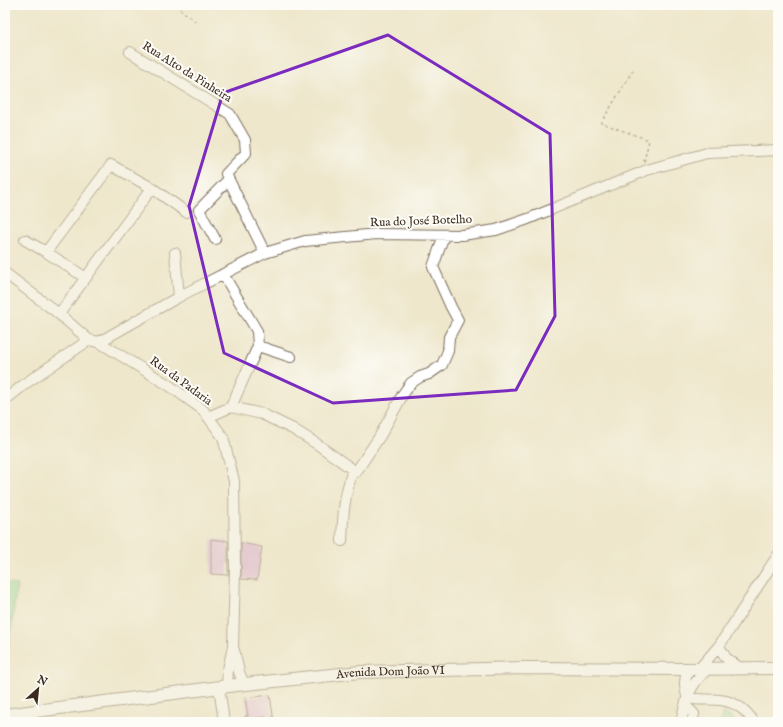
<svg xmlns="http://www.w3.org/2000/svg" width="783" height="727" viewBox="0 0 783 727" font-family="'IM FELL English',serif">
	<rect width="100%" height="100%" fill="#fdfcf7"/>
	<filter id="ink" filterUnits="userSpaceOnUse"><feTurbulence type="fractalNoise" baseFrequency=".025" numOctaves="2"/><feDisplacementMap in="SourceGraphic" scale="8" xChannelSelector="R" yChannelSelector="G"/><feConvolveMatrix kernelMatrix="1 2 1 2 8 2 1 2 1" color-interpolation-filters="sRGB"/></filter>
	<filter id="wash" filterUnits="userSpaceOnUse"><feTurbulence type="fractalNoise" baseFrequency=".012" numOctaves="4" result="noise"/><feDisplacementMap in="SourceGraphic" scale="16" xChannelSelector="R" yChannelSelector="G"/><feGaussianBlur stdDeviation="0.9" result="paint"/><feColorMatrix in="noise" values="0 0 0 0 0 0 0 0 0 0 0 0 0 0 0 0 0 1.4 0 .05"/><feComposite in="paint" operator="in"/></filter>
	<g filter="url(#wash)">
		<rect width="100%" height="100%" fill="#eee7cc"/>
		<path fill="#88d594" stroke="#628059" d="M5 583 17 585 5 674Z
			M723 712 729 716 736 722H720Z"/>
		<g id="blocks">
			<path fill="#d9aad8" d="M211 539 228 541V575L211 574Z
				M241 543 262 547 257 580 241 579Z
				M270 695 274 722H266V717L255 718V722H246L245 716H248L245 698Z"/>
		</g>
	</g>
	<g filter="url(#ink)">
		<use href="#blocks" fill-opacity="0" stroke="#7a6c5b" stroke-width="1"/>
		<g fill="none" stroke-linecap="round" stroke-linejoin="round">
			<defs>
				<path id="minor" d="M130 52 230 114 245 140 246 153 226 174 265 253
					M152 188 186 212
					M215 239 199 210 228 180
					M25 240 46 252
					M175 253 179 297
					M5 273 59 314 89 340 99 342 170 386 203 410 223 437 234 481 235 570 233 647 228 669 227 686
					M59 314 152 188 111 165 46 252 86 278
					M99 342 182 295 265 253 305 241 377 234 462 235 496 230 528 219 647 170 707 153 778 150
					M258 346 291 357
					M5 400 26 383 89 340
					M231 407 262 414 293 429 317 444 356 472 380 436 403 394 411 383 420 377 429 374 442 365 448 351 449 337 458 320 451 307 433 267 444 235
					M208 417 231 407 258 346 257 331 223 274
					M342 541C343 514 344 496 353 470
					M719 646 726 658 740 668
					M234 650 239 672 244 684
					M699 669 719 646 778 555
					M219 687 224 722
					M687 696C684 685 684 679 689 669
					M687 698C707 702 723 695 741 708 746 711 750 717 754 722
					M685 705 694 714 692 722
					M28 712 29 722
					M681 722C686 699 689 685 708 669"/>
				<g id="major">
					<path id="s1" d="M5 715 236 685 360 672 523 668 689 669 778 668"/>
				</g>
			</defs>
			<use href="#minor" stroke="#7a6c5b" stroke-width="12"/>
			<use href="#major" stroke="#7a6c5b" stroke-width="14"/>
			<path stroke="#7a6c5b" stroke-width="1.5" stroke-dasharray="3 3" stroke-linecap="butt" d="M175 5 196 22
				M633 70 601 123 649 140 644 162"/>
			<use href="#minor" stroke="#fff" stroke-width="10"/>
			<use href="#major" stroke="#fff" stroke-width="12"/>
		</g>
	</g>
	<path d="M0 0H783V727H0ZM388 35 550 134 555 316 516 390 333 403 224 353 189 206 223 93Z" fill="#eee7cc" fill-opacity=".55" fill-rule="evenodd"/>
	<path fill="none" stroke="#7b2cbf" stroke-width="3" stroke-linejoin="round" d="M388 35 550 134 555 316 516 390 333 403 224 353 189 206 223 93Z"/>
	<g text-anchor="middle" dominant-baseline="central" stroke-width="4" stroke-linejoin="round" paint-order="stroke">
		<g font-size="12" fill="#3b2a1e" stroke="#fdfcf7">
			<text transform="translate(187 72) rotate(32)">Rua Alto da Pinheira</text>
			<text transform="translate(421 221) rotate(-2)">Rua do José Botelho</text>
			<text transform="translate(181 381) rotate(36)">Rua da Padaria</text>
			<text stroke="none"><textPath href="#s1" startOffset="388">Avenida Dom João VI</textPath></text>
		</g>
	</g>
	<rect width="783" height="727" fill="none" stroke="#fdfcf7" stroke-width="20"/>
	<g transform="translate(38 689) rotate(27)" stroke="#fdfcf7" stroke-width="3" paint-order="stroke">
	<path d="M0-3L7 15L0 10L-7 15Z" fill="#3b2a1e"/>
	<text y="-6" font-size="11" font-weight="bold" text-anchor="middle" fill="#3b2a1e">N</text>
	</g>
</svg>
